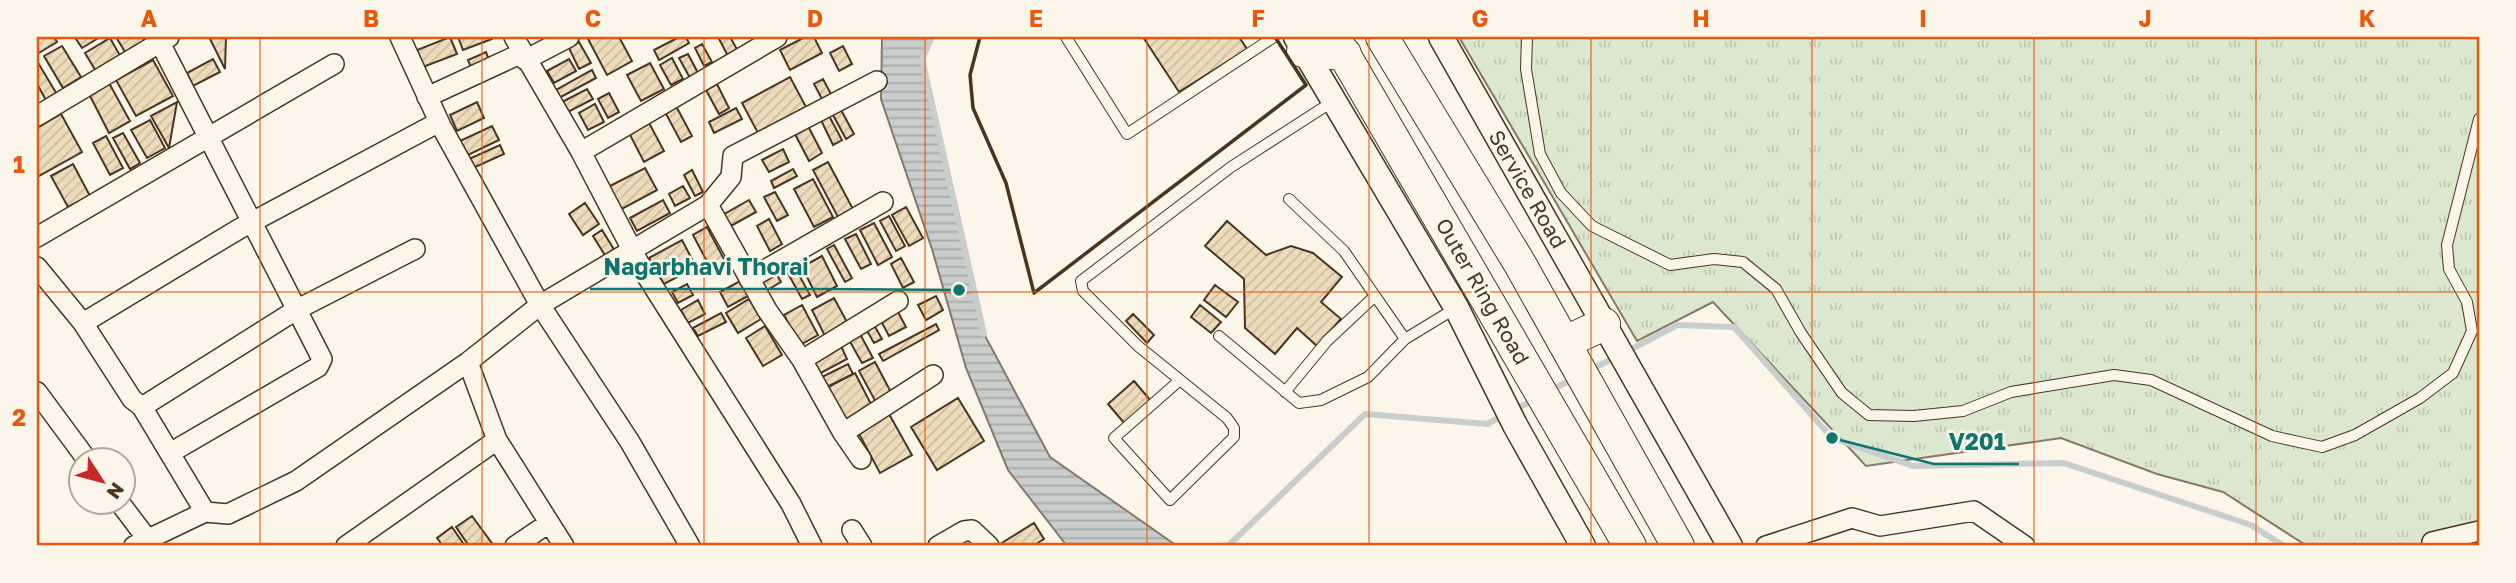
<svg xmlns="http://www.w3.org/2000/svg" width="2516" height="583" viewBox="0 0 2516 583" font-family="'Golos Text',sans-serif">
	<defs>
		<pattern id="grass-tufts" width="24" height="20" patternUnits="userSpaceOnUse" patternTransform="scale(1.75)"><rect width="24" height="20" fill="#dce7d0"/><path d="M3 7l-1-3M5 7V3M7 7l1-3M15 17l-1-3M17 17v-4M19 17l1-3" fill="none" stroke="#bec7b2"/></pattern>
		<pattern id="water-rules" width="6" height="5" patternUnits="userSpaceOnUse" patternTransform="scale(1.75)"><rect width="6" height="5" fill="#c9cecd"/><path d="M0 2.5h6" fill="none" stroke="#a5a8a6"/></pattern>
		<pattern id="building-hatch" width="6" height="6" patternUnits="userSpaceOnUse" patternTransform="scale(1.75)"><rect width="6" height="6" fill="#ecdcbc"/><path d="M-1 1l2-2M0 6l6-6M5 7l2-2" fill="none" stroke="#ccbda1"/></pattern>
	</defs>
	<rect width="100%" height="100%" fill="#fbf6e9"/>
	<path fill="url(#grass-tufts)" stroke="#887966" stroke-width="2" d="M1459 37H2479V546H2307L2223 492 2157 474 2061 438 1866 466 1713 302 1637 341Z"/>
	<path fill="url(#water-rules)" stroke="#887966" stroke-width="2" d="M882 37H932L922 59 983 332 1050 457 1177 546H1067L1008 470 966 368 932 249 881 99Z"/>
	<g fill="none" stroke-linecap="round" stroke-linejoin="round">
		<path stroke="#c9cecd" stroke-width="6" d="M932 37 922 59 984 334
			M1626 352 1677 325 1734 327 1832 438 1913 466 2064 463 2251 525 2284 546
			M1588 371 1616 357
			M1551 390 1573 379
			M1514 410 1535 399
			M1228 546 1365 414 1487 424 1504 415"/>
	</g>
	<path fill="url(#building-hatch)" stroke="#4a3520" stroke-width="2" d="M37 37H54L57 42 37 54Z
		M79 37H100L82 48 76 39Z
		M116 37H142L146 43 127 55Z
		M209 37H226L225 69Z
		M450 37 457 54 423 67 417 50Z
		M458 37H492V39L463 50Z
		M587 37H619L632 61 607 75Z
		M679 37H686L689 43 659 60 654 50Z
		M718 37H730L738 51 728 56Z
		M805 37H814L822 53 790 70 780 50Z
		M1143 37H1239L1247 49 1179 92Z
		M110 38 122 59 97 73 85 53Z
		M579 42 591 63 579 69 569 48Z
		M702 44 712 62 704 66 695 48Z
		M62 46 81 77 63 88 44 56Z
		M843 46 852 64 839 71 830 53Z
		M486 52 491 66 473 73 468 60Z
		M688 54 698 73 690 78 679 58Z
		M672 58 683 79 671 85 660 65Z
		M213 59 220 72 193 86 187 73Z
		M569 59 576 71 554 83 547 71Z
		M153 60 173 96 136 116 116 80Z
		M37 61 58 96 47 102 37 84Z
		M650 63 664 89 641 101 627 75Z
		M592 70 596 78 559 98 556 90Z
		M790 77 806 107 758 133 742 103Z
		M823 79 831 94 822 99 814 84Z
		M109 83 130 121 109 133 89 94Z
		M717 84 729 108 719 114 706 90Z
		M587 89 593 99 568 112 562 102Z
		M609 93 619 112 608 118 598 99Z
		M177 102 169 148 151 116Z
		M477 102 484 118 457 131 450 115Z
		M595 104 604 122 588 130 579 113Z
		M676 106 692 136 681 142 665 112Z
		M736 108 742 119 714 133 709 122Z
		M840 108 854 134 846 139 832 113Z
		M61 114 82 152 37 177V128Z
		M828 114 842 140 833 145 820 118Z
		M150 120 165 148 147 158 131 130Z
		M648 121 664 151 644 162 628 131Z
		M492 126 499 140 466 156 460 141Z
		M808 126 822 153 809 161 795 134Z
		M123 133 140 163 130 169 113 138Z
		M106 136 123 168 110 175 93 143Z
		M500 145 504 154 473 168 469 159Z
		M783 149 789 162 769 172 762 160Z
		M828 162 854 211 839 219 813 170Z
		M73 164 90 196 68 207 51 176Z
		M645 168 657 190 620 210 608 187Z
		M793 169 797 176 774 188 771 181Z
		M692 170 703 192 695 196 684 175Z
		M813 179 833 217 814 227 794 189Z
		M683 186 690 198 675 206 669 194Z
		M775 192 788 215 777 221 764 197Z
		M663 200 670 213 637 231 630 218Z
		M749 200 756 212 727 228 721 216Z
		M585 203 599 224 583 235 569 214Z
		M906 207 923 238 909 246 892 215Z
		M889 216 905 246 896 251 880 221Z
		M769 219 782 244 770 251 757 226Z
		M1227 221 1266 255 1291 246 1313 253 1342 277 1321 302 1341 319 1317 346 1297 328 1275 354 1245 328 1244 279 1205 246Z
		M874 223 892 257 878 265 860 230Z
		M707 227 725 261 711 269 693 235Z
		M602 230 615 251 606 257 593 236Z
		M856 234 871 264 861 269 845 239Z
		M682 240 696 267 664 284 649 258Z
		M834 245 852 278 845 282 827 249Z
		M822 256 837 286 817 297 802 267Z
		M901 258 914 282 903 288 891 264Z
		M793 264 810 295 802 299 785 268Z
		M775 271 781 282 764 292 758 280Z
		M740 281 748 296 728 307 720 292Z
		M687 284 693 295 678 303 672 292Z
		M1215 285 1238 302 1226 317 1204 300Z
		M936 296 943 310 926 320 918 305Z
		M834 298 848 324 825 336 812 310Z
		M749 299 761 319 738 333 726 313Z
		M698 300 705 314 688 323 681 310Z
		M802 305 818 335 800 345 784 315Z
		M1200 305 1221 322 1211 333 1191 317Z
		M898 312 906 327 889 336 881 321Z
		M721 313 726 322 698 336 693 328Z
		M1133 314 1154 335 1147 343 1126 321Z
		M936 324 939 330 883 361 879 354Z
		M874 325 882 339 874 343 866 329Z
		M765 326 782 355 763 366 746 338Z
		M860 334 873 358 862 363 849 340Z
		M841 346 847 359 817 375 810 362Z
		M875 362 894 398 878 406 859 371Z
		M848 364 853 374 825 388 820 378Z
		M855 373 874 410 848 424 828 387Z
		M1134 381 1151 401 1125 424 1108 404Z
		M958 398 984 441 937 470 911 427Z
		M889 414 912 455 880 473 858 432Z
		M472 516 494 546H469L456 527Z
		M1034 523 1044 539 1033 546H997Z
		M452 527 465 546H443L437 538Z"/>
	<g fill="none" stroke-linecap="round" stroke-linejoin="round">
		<defs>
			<path id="service" d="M1066 37 1127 134 1274 37
				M1527 37 1526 69 1540 154 1561 193 1592 226 1670 265 1714 259 1743 262 1776 289 1801 333 1842 393 1869 415 1914 416 1963 411 2011 392 2114 375 2151 380 2272 436 2322 447 2355 435 2420 398 2453 373 2472 331 2467 302 2449 269 2447 245 2479 119
				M1289 199 1344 251 1405 339
				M1219 336 1299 403 1321 400 1368 377 1405 339 1456 308
				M1180 380 1114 438 1170 500 1234 437V428L1227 418 1138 346 1083 291 1081 281 1231 167 1332 102
				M1285 392 1327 341 1375 296"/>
			<path id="minor" d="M157 37 322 359 318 367 170 453
				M400 37 441 126 540 305 630 442 690 546
				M514 37 581 152 641 267 791 504 812 546
				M525 60 569 37
				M427 97 522 53
				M37 116 169 37
				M581 152 777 37
				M708 205 767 310 802 360 898 301
				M37 237 334 64
				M37 267 83 323 132 399 142 407 205 512
				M749 279 883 202
				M83 323 239 229 439 122
				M802 360 843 433 933 375
				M468 362 497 440 564 546
				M37 392 88 461
				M142 407 296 310 415 249
				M843 433 861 459
				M120 503 148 540
				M852 530 862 546
				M2432 542 2479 531
				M134 546 205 512 228 514 296 481 468 362 540 305 708 205 731 177 733 156 877 81
				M346 546 497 440
				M515 546 549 523
				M938 546 964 531 972 530 989 546
				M1766 546 1852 518 1880 526 1974 511 2025 546"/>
			<path id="tertiary" d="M1296 37 1456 307 1515 425 1583 546
				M1441 37 1730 546"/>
			<path id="trunk" d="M1334 37 1630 546
				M1382 37 1520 264 1678 546
				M1303 51 1345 54
				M1564 343 1604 324"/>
		</defs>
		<use href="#service" stroke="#4a3520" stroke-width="12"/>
		<use href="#minor" stroke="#4a3520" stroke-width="22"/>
		<use href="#tertiary" stroke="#4a3520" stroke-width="27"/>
		<use href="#trunk" stroke="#4a3520" stroke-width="34"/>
		<use href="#service" stroke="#fbf6e9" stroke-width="10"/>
		<use href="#minor" stroke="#fbf6e9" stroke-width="19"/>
		<use href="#tertiary" stroke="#fbf6e9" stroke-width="24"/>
		<use href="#trunk" stroke="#fbf6e9" stroke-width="32"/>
		<path stroke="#4a3520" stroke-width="3.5" d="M980 37 970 75 973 108 1006 183 1034 293 1306 85 1275 37"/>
	</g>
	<path fill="none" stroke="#e8590c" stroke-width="2" stroke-opacity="0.55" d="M260 37V546M482 37V546M704 37V546M925 37V546M1147 37V546M1369 37V546M1591 37V546M1812 37V546M2034 37V546M2256 37V546M37 292H2479"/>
	<g text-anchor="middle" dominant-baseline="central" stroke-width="5" stroke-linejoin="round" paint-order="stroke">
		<g font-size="21" fill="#4a3520" stroke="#fbf6e9">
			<text transform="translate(1528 189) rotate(60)">Service Road</text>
			<text transform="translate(1483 291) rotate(60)">Outer Ring Road</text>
		</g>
	</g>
	<path fill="none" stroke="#0f766e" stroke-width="2.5" d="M959 290L823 289H590M1832 438L1934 464H2019"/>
	<g fill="#0f766e" stroke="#fbf6e9" stroke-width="2.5">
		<circle cx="959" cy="290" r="7"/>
		<circle cx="1832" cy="438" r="7"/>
	</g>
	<g font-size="23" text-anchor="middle" font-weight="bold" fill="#0f766e" stroke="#fbf6e9" stroke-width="5" stroke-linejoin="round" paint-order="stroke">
		<text x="706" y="275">Nagarbhavi Thorai</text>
		<text x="1977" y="450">V201</text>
	</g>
	<rect width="2516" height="583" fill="none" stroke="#fbf6e9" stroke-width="77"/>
	<g transform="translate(102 481) rotate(126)"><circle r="33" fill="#fbf6e9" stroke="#b4a999" stroke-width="2"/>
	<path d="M0-5L12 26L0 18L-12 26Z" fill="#c62828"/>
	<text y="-10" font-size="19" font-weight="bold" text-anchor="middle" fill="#4a3520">N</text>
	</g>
	<rect x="38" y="38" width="2440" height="506" fill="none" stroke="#e8590c" stroke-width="2.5"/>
	<g font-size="23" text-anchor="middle" font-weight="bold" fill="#e8590c">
		<text x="149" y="27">A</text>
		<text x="371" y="27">B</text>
		<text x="593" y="27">C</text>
		<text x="815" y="27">D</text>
		<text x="1036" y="27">E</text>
		<text x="1258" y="27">F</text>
		<text x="1480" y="27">G</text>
		<text x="1701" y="27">H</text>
		<text x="1923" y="27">I</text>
		<text x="2145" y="27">J</text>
		<text x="2367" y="27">K</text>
		<text x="19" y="173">1</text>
		<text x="19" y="426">2</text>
	</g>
</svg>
